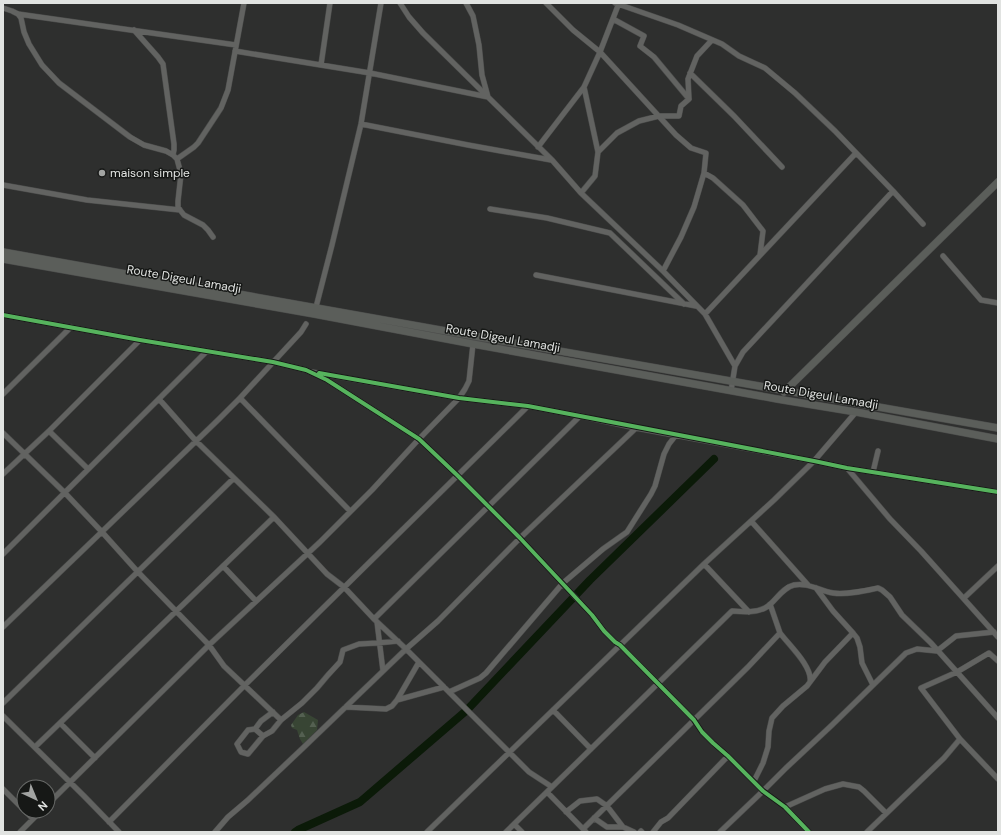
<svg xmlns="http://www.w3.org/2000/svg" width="1001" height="835" viewBox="0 0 1001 835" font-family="'DM Sans',sans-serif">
	<defs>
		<pattern id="forest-firs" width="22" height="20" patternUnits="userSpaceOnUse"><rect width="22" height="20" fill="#384534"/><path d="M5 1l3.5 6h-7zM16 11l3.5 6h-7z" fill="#546051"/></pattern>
	</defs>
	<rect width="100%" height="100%" fill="#2e2f2e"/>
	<path fill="url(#forest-firs)" d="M304 712 318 720 317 730 303 744 300 739 297 730 292 728 291 725 298 715Z"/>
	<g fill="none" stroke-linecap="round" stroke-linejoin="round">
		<path stroke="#0b1a08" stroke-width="8" d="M295 832 298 830 360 802 467 710 590 580 714 459"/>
		<defs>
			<path id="minor" d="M400 3 409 17 423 33 552 160 581 193 663 271 705 314 735 366
				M546 3 573 30 600 52 676 135 691 148 706 153 704 173 713 178 743 205 763 231 760 255
				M615 3 678 25 722 44 739 56 765 68 795 93 835 131 893 191 923 224
				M3 8 12 11 18 14 236 45
				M18 14 21 18 24 32 29 44 42 65 59 83 130 137 144 145 166 151 173 155 177 159 181 174 178 201V207L180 210 184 215 203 225 208 230 213 237
				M613 19 644 36 640 46 654 57 689 99
				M134 30 158 57 163 64 174 144V150L173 155
				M235 51 370 73 488 97 482 75 479 45 473 16 466 3
				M321 65 330 3
				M690 73 734 116 782 167
				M361 124 468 145 551 160
				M538 147 584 87 600 52 619 3
				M598 152 617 133 639 121 659 116H679L681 106 689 99 688 79 697 56 712 40
				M177 159 194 147 198 143 221 108 228 90 244 3
				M3 185 87 200 180 210
				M581 193 595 176 598 152 584 87
				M490 209 547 218 610 233 684 304
				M943 256 981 300 998 303
				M663 271 681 237 694 207 704 173
				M536 275 696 306
				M315 311 332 245 361 124 381 3
				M705 314 856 153
				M3 315 140 340 273 362 306 370 327 380 419 439 457 475 520 538 592 615 604 631 615 642 620 645 694 720 702 732 713 743 728 756 763 791 785 807 809 832
				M312 372 459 398 528 406 580 416 636 428 814 461 847 468 998 492
				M731 391 735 366 743 352 893 191
				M3 394 71 327
				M240 398 350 511
				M159 399 196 441 274 517 327 574 344 587 374 619 406 649 529 772 552 787
				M49 431 88 469
				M3 433 65 493 102 532 137 571 209 645 224 666 281 720
				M847 468 890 519 921 551 998 637
				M873 472 878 451
				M3 474 49 431 140 340
				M751 521 808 585
				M3 554 207 351
				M704 564 749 612
				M223 566 256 601
				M816 588 833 611 853 633 857 638 860 647 862 663 873 685
				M964 598 998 566
				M374 619 580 416
				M377 622 383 671
				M3 627 219 419 240 398 301 332 306 324
				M780 633C789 645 813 667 810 682
				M449 692 480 678 486 673 563 583 603 549 627 532 651 494 655 486 664 454 669 444 676 435
				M397 700 419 662
				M3 703 234 478
				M346 707 386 709 392 706 397 700 444 687
				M553 710 591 749
				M273 712 261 721 255 729 263 736 272 731 281 720 302 703 317 688 328 675 340 662 343 650 359 644 377 643 398 641
				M3 716 84 796 119 832
				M60 723 95 758
				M255 729 248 730 237 744 241 752 248 754 263 736
				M960 739 998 779
				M35 747 274 517
				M754 781 763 763 768 747 769 731 772 718 783 706 807 686 825 662 853 633
				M3 789 24 810
				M547 792 586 832
				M48 804 209 645 320 542 372 490 419 439 459 398 465 389 469 381 473 344
				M785 807 825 789 843 784 859 787 864 791 886 813
				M25 811 33 819
				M566 812 580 801 597 799 607 806 623 827
				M594 818 607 827H623L634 832
				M109 822 245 685 528 406
				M514 824 522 832
				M583 829 748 667 780 633 770 604
				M20 832 41 811
				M215 832 228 817 248 800 304 747 406 649 438 621 520 538 636 428
				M427 832 704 564 774 500 814 461 856 412
				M506 832 732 611C743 612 755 613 765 608 775 603 781 588 794 585 807 582 820 591 833 593 847 595 864 591 878 588L882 590 890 597 902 615 931 643 998 718
				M640 832 641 831 642 832
				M653 832 661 822 668 818 728 756
				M720 832 763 791 786 768 832 725 906 653 917 649 937 651 956 636 994 632
				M867 832 944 758 960 739 921 688 957 672 989 653 998 661"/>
			<path id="secondary" d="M3 252 474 336 998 428
				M3 259 314 314 473 344 777 399 856 412 998 439
				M784 392 998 182"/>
		</defs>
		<use href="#minor" stroke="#4b4c4b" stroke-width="6"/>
		<use href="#secondary" stroke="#4b4c4b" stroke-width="8"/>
		<use href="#minor" stroke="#626361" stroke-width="5"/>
		<use href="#secondary" stroke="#5b5e5a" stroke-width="7"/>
		<defs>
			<path id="cycleway" d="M3 315 140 340 273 362 306 370 327 380 419 439 457 475 520 538 592 615 604 631 615 642 620 645 694 720 702 732 713 743 728 756 763 791 785 807 809 832
				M319 373 459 398 528 406 814 461 847 468 998 492"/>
		</defs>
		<use href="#cycleway" stroke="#161816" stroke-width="6"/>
		<use href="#cycleway" stroke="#56b35d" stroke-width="4"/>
	</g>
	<circle fill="#a2a4a2" stroke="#161816" stroke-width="1.5" cx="102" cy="173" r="4"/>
	<g text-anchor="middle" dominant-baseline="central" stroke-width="3" stroke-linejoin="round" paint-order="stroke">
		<g font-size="12" fill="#e1e3e1" stroke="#161816" text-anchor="start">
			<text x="110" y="173">maison simple</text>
		</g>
		<g font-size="12" fill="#e1e3e1" stroke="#161816">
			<text transform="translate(184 279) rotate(10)">Route Digeul Lamadji</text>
			<text transform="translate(503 338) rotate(10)">Route Digeul Lamadji</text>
			<text transform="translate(821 395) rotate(10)">Route Digeul Lamadji</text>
		</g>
	</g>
	<rect width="1001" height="835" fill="none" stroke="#e1e3e1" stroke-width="8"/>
	<g transform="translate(36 799) rotate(136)"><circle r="19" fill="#161816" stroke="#676967"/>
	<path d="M0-3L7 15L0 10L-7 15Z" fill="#a2a4a2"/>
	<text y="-6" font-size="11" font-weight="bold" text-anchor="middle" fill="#e1e3e1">N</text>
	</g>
</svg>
